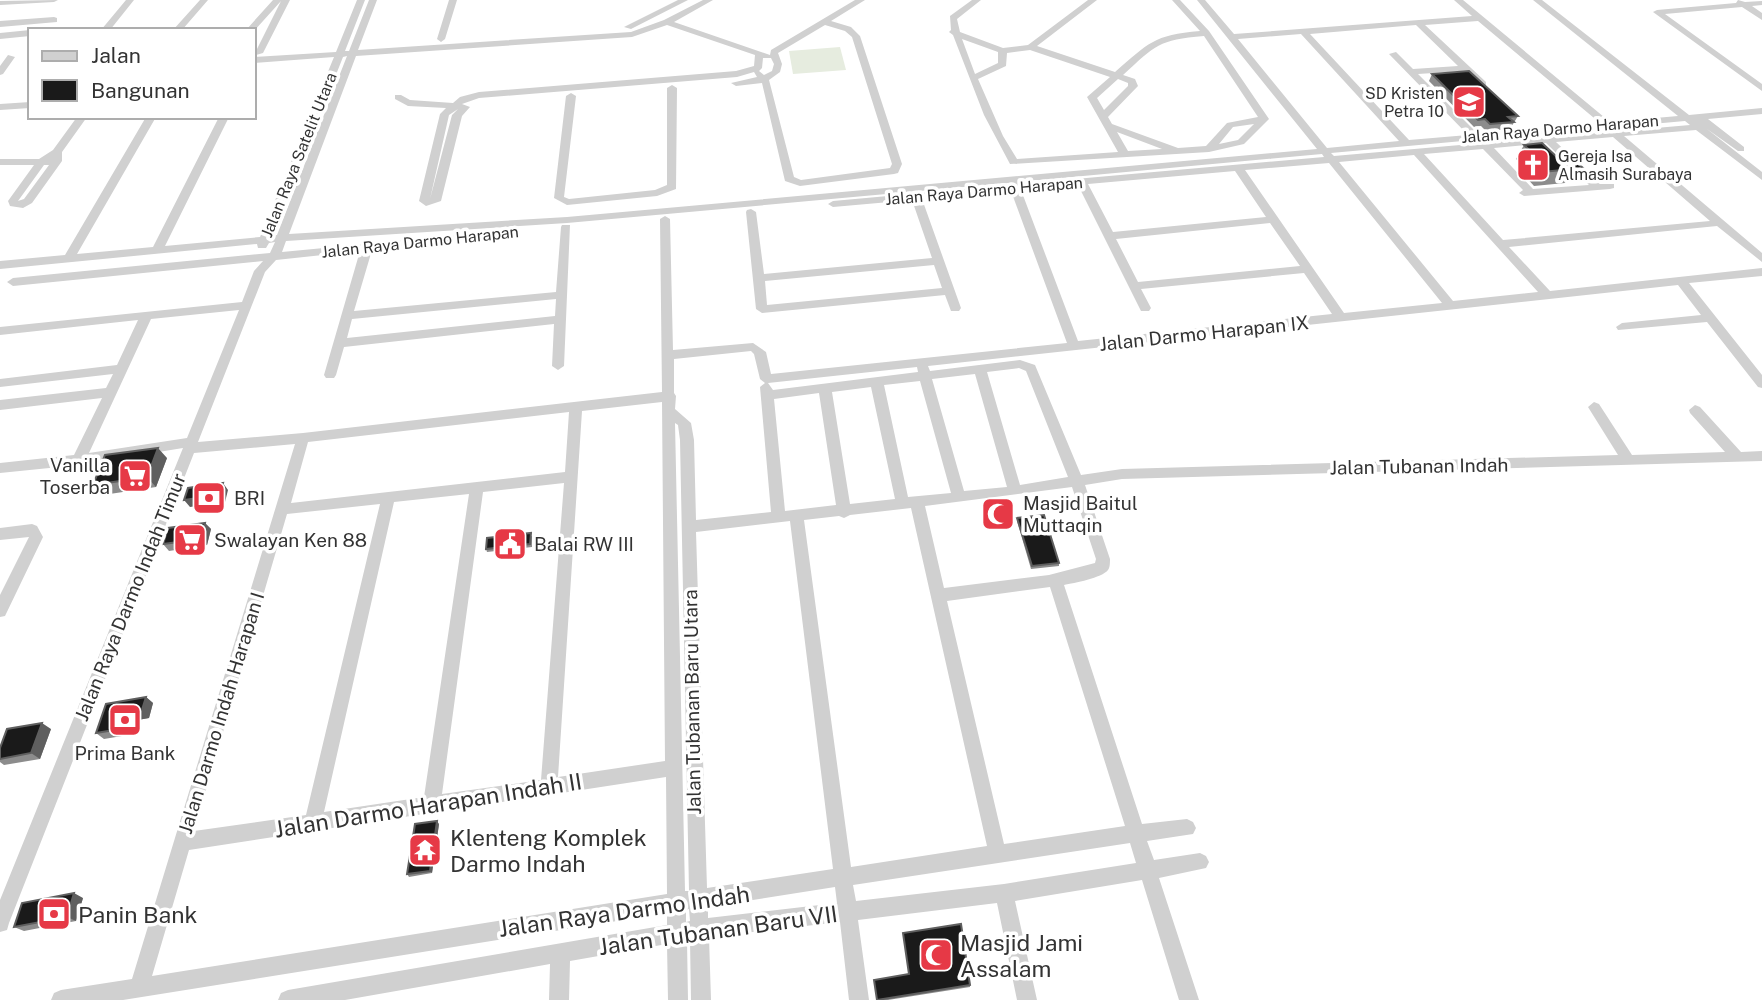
<svg xmlns="http://www.w3.org/2000/svg" width="1762" height="1000" viewBox="0 0 1762 1000" font-family="'Public Sans',sans-serif">
	<rect width="100%" height="100%" fill="#fff"/>
	<path fill="#e6ecdf" d="M840 47 846 70 793 74 789 51Z"/>
	<g fill="none" stroke-linecap="round" stroke-linejoin="round">
		<path fill="#d0d0d0" fill-rule="evenodd" d="M58 0 54 2 0 5V1Z
			M126 0H134L110 30H101Z
			M200 0H208L182 30H173Z
			M273 0H290L263 53 256 55 255 53 281 1 254 31 246 30Z
			M357 0H365L345 51H349L369 0H377L358 50 631 32 664 20 703 0H713L674 22 770 55 771 50 855 0H865L831 21 851 27 860 36 902 164 898 173 894 174 800 186 785 181 762 83 736 86 731 83 757 77 754 72 737 77 479 98 462 104 470 107 462 116 441 201 426 206 419 201 440 114 446 108 408 106 395 99V95H401L410 100 453 103 460 97 479 92 736 71 754 66 755 55 667 25 632 37 356 56 289 234 567 217 1317 149 1197 0H1205L1234 34 1472 16 1454 0H1463L1610 122 1678 116 1533 0H1542L1689 115 1762 108V114L1708 119 1744 147V151H1738L1707 129 1762 172V180L1696 130 1624 136 1762 253V262L1717 226 1509 247 1550 291 1762 268V276L1689 283 1762 375V388L1758 387 1707 322 1618 330 1616 327 1622 323 1701 315 1678 285 928 366 930 371 1020 360 1035 365 1081 475 1122 469 1618 455 1588 407 1594 402 1599 404 1632 455 1725 452 1690 413 1689 410 1695 405 1700 407 1741 452 1762 451V461L1122 479 1085 485 1110 559C1110 562 1110 568 1108 570 1102 578 1074 583 1064 585L1142 824 1187 819 1193 822 1196 828 1193 834 1147 841 1154 860 1200 853 1206 856 1209 862 1206 868 1159 878 1199 1000H1179L1142 880 1015 901 1037 1000H1017L997 903 858 920 869 1000H849L840 922 709 937 711 1000H691L690 940 687 941 688 1000H668L667 944 570 961 569 1000H549L550 964 345 1000H278L281 993 288 990 667 925V913L123 1000H51L54 993 61 990 132 979 295 444 194 453 9 923 7 930 0 932V900L183 448 79 465 0 473V463L74 455 102 398 0 410V400L106 388 113 374 0 387V379L117 365 138 320 0 335V327L242 302 254 271 263 261 13 286 7 282 13 278 270 253 275 242 269 243 266 248H258L257 244 0 269V261L65 255 146 117H156L77 254 153 247 219 117H229L165 246 260 237 334 57 254 63V57L336 52ZM1478 21 1600 123 1478 134 1418 74 1464 71 1480 86H1486V82L1425 25ZM825 25 845 31 852 37 892 164 890 168 801 180 794 177 769 80 780 72 782 64 778 53ZM1416 25 1458 66 1413 69 1396 52 1389 54 1468 135 1409 140 1310 34ZM1301 34 1399 141 1327 148 1238 39ZM347 56 277 235 272 236 343 57ZM763 58H771L774 64 772 71 764 75 759 71 762 68ZM458 109 452 115 430 199 449 115ZM1685 121 1690 125 1334 156 1331 153ZM1613 137 1710 221 1503 240 1424 154 1483 149 1523 190 1519 193 1524 196 1610 189 1614 188V184H1600L1556 142ZM1546 143 1589 185 1533 189 1494 148ZM1322 154 1324 157 1019 184 1018 182ZM1414 155 1538 292 1453 301 1339 162ZM1329 163 1442 303 1344 313 1245 170ZM1235 171 1266 217 1113 232 1088 184ZM1008 183 1009 185 833 201 828 204 833 207 912 200 932 258 764 274 756 212 751 209 747 210 746 212 756 309 762 313 945 295 951 311H959L961 308 922 199 1011 191 1067 343 771 374 766 352 753 343 673 350 670 219 665 216 660 219 662 392 303 433 198 442 265 272 276 260 360 251 324 375 326 378H334L336 375 344 347 554 324 552 366 558 370 564 366 570 225H562L561 227 556 292 354 311 372 250 513 236 518 233 513 230 282 252 286 241 567 223ZM1078 185 1141 311H1149L1151 308 1141 289 1304 273 1332 314 1078 341 1021 190ZM1270 223 1300 266 1138 282 1116 239ZM934 265 942 288 767 305 765 281ZM556 299 555 316 347 338 352 319ZM239 310 187 438 89 453 151 319ZM751 351 754 354 760 379 765 383 760 387 771 512 696 520 694 440 691 423 675 409 676 396 674 393V359ZM917 367 918 372 773 390 768 383ZM1019 368 1026 371 1068 477 1020 485 987 372ZM975 374 1007 487 964 491 932 379ZM920 381 951 493 908 497 884 385ZM871 387 895 499 850 504 832 392ZM819 393 836 505 785 511 774 399ZM662 402 665 761 558 777 582 411ZM569 412 565 472 291 503 308 442ZM675 423 678 425 680 440 689 891H685ZM564 483 541 780 442 794 483 492ZM1072 487 1096 559 1095 563 1049 575 944 588 925 506ZM469 494 424 797 324 812 394 502ZM380 504 306 815 194 831 287 514ZM911 508 987 846 851 867 804 520 839 516 844 518 850 515ZM790 521 833 869 707 888 696 532ZM1050 587 1125 826 1004 844 947 601ZM666 777 667 894 152 976 189 850ZM1130 843 1136 863 1004 884 856 901 853 885ZM835 887 837 903 708 918V907ZM689 909 690 921 686 922V910Z
			M449 0H457L445 39 441 42 437 39Z
			M678 0H688L631 29 624 27Z
			M972 0H981L957 19 960 32 1003 48 1028 45 1088 0H1097L1037 46 1115 72C1149 43 1153 35 1200 31L1172 0H1180L1209 31 1269 119 1244 144 1209 152 1010 164 984 115 953 35 949 32 951 30 950 16ZM1204 36 1258 117 1227 123 1206 146 1178 148 1112 124 1108 117 1138 86 1135 79 1123 75C1156 45 1158 40 1204 36ZM962 39 998 52V63L975 74ZM1030 50 1110 77 1087 97 1118 152 1017 159 1003 136 978 79 1006 66 1007 53ZM1118 79 1128 83V86L1104 110 1097 98ZM1254 124 1238 140 1219 144 1233 127ZM1117 132 1162 149 1128 151Z
			M1738 0 1745 2 1762 1V5L1752 6 1762 13V20L1742 7 1665 14 1762 84V91L1653 12 1657 10 1736 3Z
			M54 17 57 18V22L0 27V21Z
			M30 30V36L0 39V33Z
			M8 55 15 57 3 74 0 75V66Z
			M672 85 677 88 676 189 657 196 567 205 554 198 566 96 571 93 576 96 564 197 569 199 655 190 667 185V88Z
			M30 102V108L0 110V104Z
			M77 117H87L62 152V161L32 203 23 208 10 206 8 201 34 165H0V159H39L53 150ZM44 165H49L24 199 18 201Z
			M32 524 37 526 43 537 5 616 0 617V595L29 537 0 540V528Z"/>
	</g>
	<path fill="#8c8c8c" d="M1432 74 1518 116 1510 129 1486 131 1481 126 1474 127 1429 81Z
		M1524 145 1560 160 1583 168 1575 182 1534 186 1525 176 1528 170 1516 159Z
		M167 458 156 487 103 495 93 485Z
		M990 503 1008 519V522L992 523Z
		M1017 518 1059 563V566L1031 569 1017 521Z
		M205 523 211 529 207 545 169 551 163 544Z
		M532 536V547L487 552 486 549Z
		M146 697 153 703 149 718 132 721 128 735 104 739 96 733Z
		M51 729 40 759 4 765 0 762V748Z
		M439 824 432 873 409 877 407 874Z
		M83 898 76 921 24 931 14 927Z
		M970 985V987L888 1000H877Z"/>
	<path fill="#5f5f5f" d="M158 448 167 458 156 487 147 477Z
		M223 483 228 490 225 502 190 507 184 500Z
		M205 523 211 529 207 545 201 539Z
		M146 697 153 703 149 718 132 721 128 735 120 729 124 716Z
		M42 723 51 729 40 759 31 753Z
		M437 821 439 824 432 873 430 871Z
		M74 893 83 898 76 921 67 917Z"/>
	<path fill="#1a1a1a" stroke="#5f5f5f" stroke-width="2" d="M1469 71 1518 116 1508 117 1514 122 1490 124 1485 119 1478 120 1432 74Z
		M1542 143 1560 160 1573 159 1583 168 1542 172 1533 163 1542 162 1524 145Z
		M158 448 147 477 93 485 105 455Z
		M223 483 219 495 184 500 188 488Z
		M1005 502 1008 519 993 520 990 503Z
		M1044 515 1059 563 1032 566 1017 518Z
		M205 523 201 539 163 544 168 528Z
		M531 533 530 544 486 549 487 538Z
		M146 697 141 713 124 716 120 729 96 733 106 704Z
		M42 723 31 753 0 759V748L7 729Z
		M437 821 430 871 407 874 415 824Z
		M74 893 67 917 14 927 22 903Z
		M961 924 970 985 877 1000 874 980 909 974 903 933Z"/>
	<defs>
		<symbol id="school-square" viewBox="-11 -11 22 22"><rect x="-9" y="-9" width="18" height="18" rx="4" fill="#e63946" stroke="#fff"/><path d="M0-5L7-2L0 1L-7-2ZM-4 1L0 2.5L4 1V4Q0 6-4 4Z" fill="#fff"/></symbol>
		<symbol id="church-square" viewBox="-11 -11 22 22"><rect x="-9" y="-9" width="18" height="18" rx="4" fill="#e63946" stroke="#fff"/><path d="M-1.2-6h2.4v3.5h3.3v2.4h-3.3V6h-2.4V-.1h-3.3v-2.4h3.3Z" fill="#fff"/></symbol>
		<symbol id="supermarket-square" viewBox="-11 -11 22 22"><rect x="-9" y="-9" width="18" height="18" rx="4" fill="#e63946" stroke="#fff"/><path d="M-6-5.5h2.5l.6 2H6L4.5 2H-2.5L-4.4-4H-6ZM-1.5 3.2a1.3 1.3 0 1 0 .1 0ZM3 3.2a1.3 1.3 0 1 0 .1 0Z" fill="#fff"/></symbol>
		<symbol id="bank-square" viewBox="-11 -11 22 22"><rect x="-9" y="-9" width="18" height="18" rx="4" fill="#e63946" stroke="#fff"/><path d="M-6-4H6V4H-6ZM0-2.3a2.3 2.3 0 1 0 0 4.6a2.3 2.3 0 1 0 0-4.6Z" fill="#fff"/></symbol>
		<symbol id="mosque-square" viewBox="-11 -11 22 22"><rect x="-9" y="-9" width="18" height="18" rx="4" fill="#e63946" stroke="#fff"/><path d="M3.5-4.9A6 6 0 1 0 3.5 4.9A5 5 0 1 1 3.5-4.9Z" fill="#fff"/></symbol>
		<symbol id="civic-square" viewBox="-11 -11 22 22"><rect x="-9" y="-9" width="18" height="18" rx="4" fill="#e63946" stroke="#fff"/><path d="M-.6-6.5H3V-4.5H.6V-3L4-1V1h2V6H-6V1h2V-1L-.6-3ZM-1.2 2.5V6h2.4V2.5Z" fill="#fff"/></symbol>
		<symbol id="temple-square" viewBox="-11 -11 22 22"><rect x="-9" y="-9" width="18" height="18" rx="4" fill="#e63946" stroke="#fff"/><path d="M0-6L5-2H3V0L6.5 2.5H4V6H1.5V3h-3V6H-4V2.5H-6.5L-3 0V-2H-5Z" fill="#fff"/></symbol>
	</defs>
	<g fill-rule="evenodd">
		<use href="#school-square" x="1450" y="83" width="38" height="38"/>
		<use href="#church-square" x="1514" y="146" width="38" height="38"/>
		<use href="#supermarket-square" x="116" y="457" width="38" height="38"/>
		<use href="#bank-square" x="190" y="479" width="38" height="38"/>
		<use href="#mosque-square" x="979" y="495" width="38" height="38"/>
		<use href="#supermarket-square" x="171" y="521" width="38" height="38"/>
		<use href="#civic-square" x="491" y="525" width="38" height="38"/>
		<use href="#bank-square" x="106" y="701" width="38" height="38"/>
		<use href="#temple-square" x="406" y="831" width="38" height="38"/>
		<use href="#bank-square" x="35" y="895" width="38" height="38"/>
		<use href="#mosque-square" x="917" y="936" width="38" height="38"/>
	</g>
	<g text-anchor="middle" dominant-baseline="central" stroke-width="7" stroke-linejoin="round" paint-order="stroke">
		<g font-size="16" fill="#333" stroke="#fff" text-anchor="end">
			<text x="1444" y="93">SD Kristen<tspan x="1444" dy="18">Petra 10</tspan></text>
			<text x="1558" y="156" text-anchor="start">Gereja Isa<tspan x="1558" dy="18">Almasih Surabaya</tspan></text>
		</g>
		<g font-size="16" fill="#333" stroke="#fff">
			<text transform="translate(1560 129) rotate(-5)">Jalan Raya Darmo Harapan</text>
			<text transform="translate(299 155) rotate(-68)">Jalan Raya Satelit Utara</text>
			<text transform="translate(984 191) rotate(-5)">Jalan Raya Darmo Harapan</text>
			<text transform="translate(420 242) rotate(-6)">Jalan Raya Darmo Harapan</text>
		</g>
		<g font-size="19" fill="#333" stroke="#fff">
			<text transform="translate(1204 333) rotate(-6)">Jalan Darmo Harapan IX</text>
			<text transform="translate(1419 466) rotate(-1)">Jalan Tubanan Indah</text>
			<text transform="translate(130 597) rotate(-68)">Jalan Raya Darmo Indah Timur</text>
			<text transform="translate(692 702) rotate(-91)">Jalan Tubanan Baru Utara</text>
			<text transform="translate(221 713) rotate(-73)">Jalan Darmo Indah Harapan I</text>
		</g>
		<g font-size="19" fill="#333" stroke="#fff" text-anchor="start">
			<text x="110" y="465" text-anchor="end">Vanilla<tspan x="110" dy="22">Toserba</tspan></text>
			<text x="234" y="498">BRI</text>
			<text x="1023" y="503">Masjid Baitul<tspan x="1023" dy="22">Muttaqin</tspan></text>
			<text x="214" y="540">Swalayan Ken 88</text>
			<text x="534" y="544">Balai RW III</text>
			<text x="125" y="753" text-anchor="middle">Prima Bank</text>
		</g>
		<g font-size="23" fill="#333" stroke="#fff">
			<text transform="translate(428 805) rotate(-9)">Jalan Darmo Harapan Indah II</text>
			<text transform="translate(624 911) rotate(-8)">Jalan Raya Darmo Indah</text>
			<text transform="translate(718 930) rotate(-8)">Jalan Tubanan Baru VII</text>
		</g>
		<g font-size="23" fill="#333" stroke="#fff" text-anchor="start">
			<text x="450" y="837">Klenteng Komplek<tspan x="450" dy="26">Darmo Indah</tspan></text>
			<text x="78" y="914">Panin Bank</text>
			<text x="960" y="942">Masjid Jami<tspan x="960" dy="26">Assalam</tspan></text>
		</g>
	</g>
	<rect x="28" y="28" width="228" height="91" fill="#ffffff" stroke="#adadad" stroke-width="2"/>
	<rect x="42" y="51" width="35" height="10" fill="#d0d0d0" stroke="#adadad" stroke-width="2"/>
	<text x="91" y="63" font-size="21" fill="#333333">Jalan</text>
	<rect x="42" y="80" width="35" height="21" fill="#1a1a1a" stroke="#adadad" stroke-width="2"/>
	<text x="91" y="98" font-size="21" fill="#333333">Bangunan</text>
</svg>
